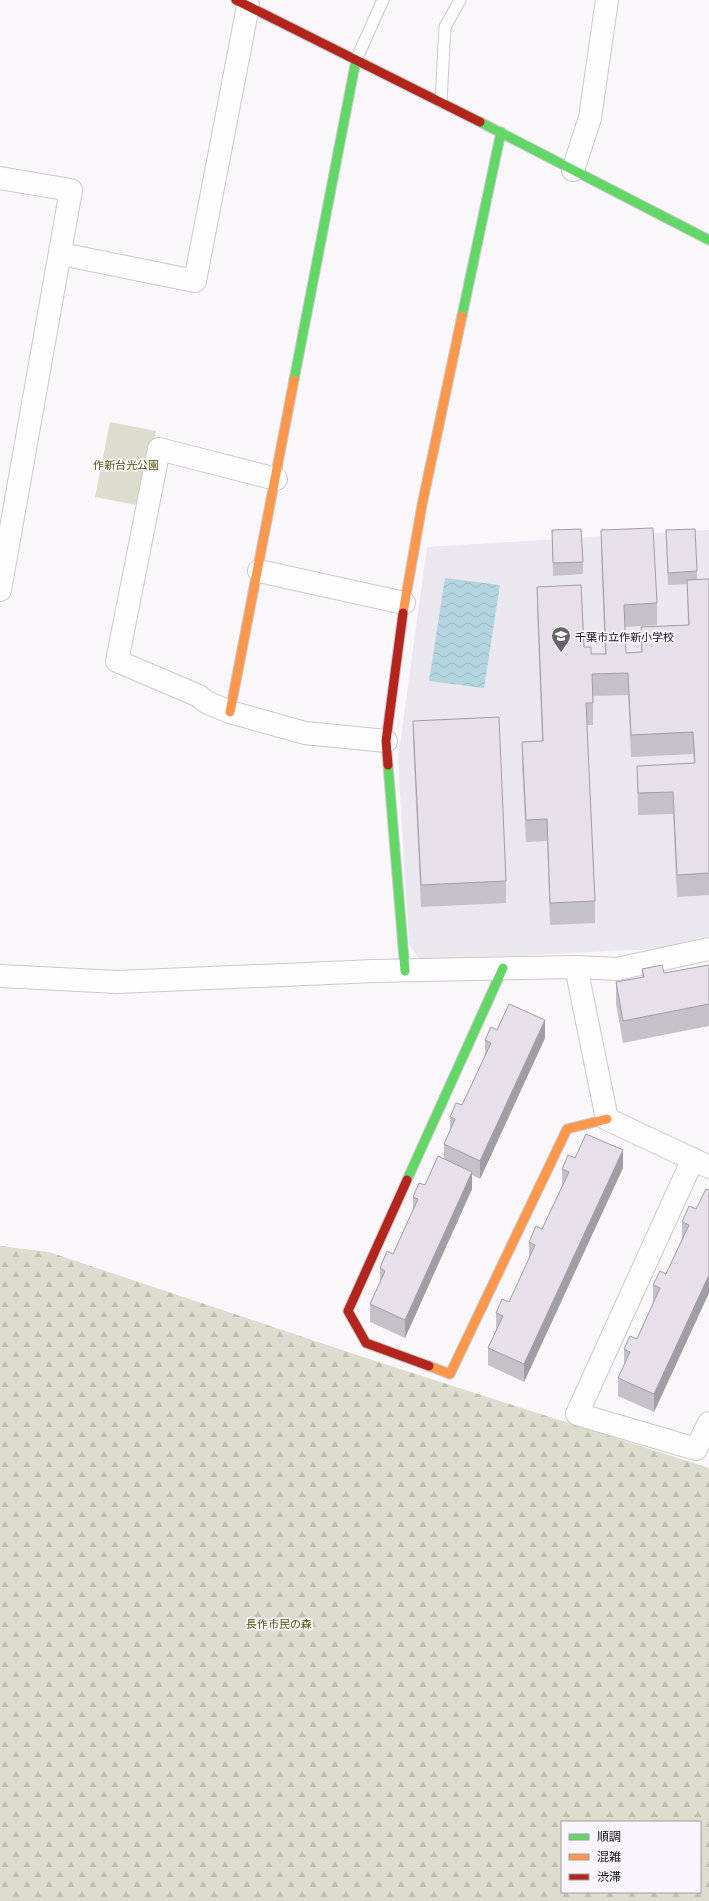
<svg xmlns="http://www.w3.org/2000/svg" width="709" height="1901" viewBox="0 0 709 1901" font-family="'Noto Sans','Noto Sans JP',sans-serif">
	<defs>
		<pattern id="forest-firs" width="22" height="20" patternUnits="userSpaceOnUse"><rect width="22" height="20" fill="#ddddcf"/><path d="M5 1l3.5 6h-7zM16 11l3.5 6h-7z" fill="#bdbdb1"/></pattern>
		<pattern id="water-waves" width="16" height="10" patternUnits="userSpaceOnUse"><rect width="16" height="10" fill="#b2d5df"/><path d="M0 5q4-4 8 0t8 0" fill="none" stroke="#98b6bf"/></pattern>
	</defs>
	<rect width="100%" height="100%" fill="#f9f7fa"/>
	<path fill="#ebe7ee" d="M709 530V936L656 949 420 960 409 944 398 759 427 547Z"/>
	<path fill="url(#forest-firs)" fill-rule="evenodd" d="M0 1246 49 1252 360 1356 709 1468V1901H0ZM562 1822H700V1892H562Z"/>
	<path fill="#ddddcf" d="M110 422 156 431 141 506 95 497Z"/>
	<path fill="url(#water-waves)" d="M445 578 500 585 484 688 429 681Z"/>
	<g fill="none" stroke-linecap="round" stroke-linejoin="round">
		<defs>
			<path id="lane" d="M356 60 383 0
				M441 102 445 27 460 0"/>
			<path id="street" d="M573 170 590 118 607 0
				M0 178 71 190 0 590
				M61 254 195 281 248 6
				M276 479 159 449 117 661 199 696 206 702 230 712 305 733 386 741
				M259 571 404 603
				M576 967 607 1119 709 1167
				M0 976 117 982 374 971 576 967 617 969 709 949
				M693 1159 577 1414 696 1449 709 1423"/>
			<path id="fast" d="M480 122 709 240
				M462 316 501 132
				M294 380 356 60
				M388 765 405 971
				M407 1180 503 968"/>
			<path id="slow" d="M403 613 422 505 462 316
				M230 712 294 380
				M429 1366 450 1374 567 1129 607 1119"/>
			<path id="jam" d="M236 0 480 122
				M388 765 386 741 403 613
				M407 1180 348 1311 366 1343 429 1366"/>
		</defs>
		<use href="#lane" stroke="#cac8cb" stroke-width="13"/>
		<use href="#street" stroke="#cac8cb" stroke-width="24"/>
		<use href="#fast" stroke="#cac8cb" stroke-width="11"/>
		<use href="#slow" stroke="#cac8cb" stroke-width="11"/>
		<use href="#jam" stroke="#cac8cb" stroke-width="11"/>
		<use href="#lane" stroke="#fefefe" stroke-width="11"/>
		<use href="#street" stroke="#fefefe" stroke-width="22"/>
		<use href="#fast" stroke="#63d668" stroke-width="9"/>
		<use href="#slow" stroke="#ff974d" stroke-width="9"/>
		<use href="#jam" stroke="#b3261e" stroke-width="9"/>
	</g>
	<path fill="#c5c1c8" d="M552 530 583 562V574L553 576Z
		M601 530 657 603V625L625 627 626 653 641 652V627L688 625 687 584 668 585 666 530 697 571V580L709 579V895L677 897 673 814 638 815 637 766 694 763 693 754 631 757 628 695 593 696V725H587L595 901V923L550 925 547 841 526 842 522 764V742L542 741 537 609V587L584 647 591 654H605L601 552Z
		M413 721 506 881V903L421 907 413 743Z
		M709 965V1026L623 1043 616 1004V982L642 978V969L664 973Z
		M497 1030 545 1038 480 1179 472 1175V1189L405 1338 370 1322V1304L380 1283V1268L393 1254 413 1211V1197L425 1185 444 1159V1144L450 1132V1117L462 1105 485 1056V1040Z
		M575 1158 623 1168 524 1382 488 1365V1348L496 1330V1313L509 1302 529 1259V1242L542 1229 562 1186V1169Z
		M709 1190V1293L654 1412 618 1396V1378L624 1366V1349L637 1339 653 1303V1285L666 1274 682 1239V1222L696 1209Z"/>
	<path fill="#a09da3" d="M545 1020V1038L480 1179V1161Z
		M623 1150V1168L524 1382V1364Z
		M472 1172V1189L405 1338V1320Z
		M709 1275V1293L654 1412V1394Z"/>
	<path fill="#e5e0e9" stroke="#a09da3" d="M653 528 657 603 624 605 626 653 642 652 641 627 689 625 687 580 709 579V873L677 875 673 792 638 793 637 766 695 763 693 732 631 735 628 673 592 674 593 703H586L595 901 550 903 547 819 526 820 522 742 543 741 537 587 581 585 584 647H591V654H606L601 530Z
		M581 529 583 562 553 563 552 530Z
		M695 529 697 571 668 573 666 530Z
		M499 717 506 881 421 885 413 721Z
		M662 965 664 973 709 965V1004L623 1021 616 982 644 977 642 969Z
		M509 1004 545 1020 480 1161 444 1144 455 1119 450 1117 456 1103 462 1105 491 1043 485 1040 491 1027 497 1030Z
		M586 1134 623 1150 524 1364 488 1348 503 1316 496 1313 502 1299 509 1302 535 1245 529 1242 536 1226 542 1229 569 1172 562 1169 568 1155 575 1158Z
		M438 1156 472 1172 405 1320 370 1304 385 1271 380 1268 387 1251 393 1254 418 1199 413 1197 419 1183 425 1185Z
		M706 1189 709 1190V1275L654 1394 618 1378 630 1352 624 1349 630 1336 637 1339 660 1288 653 1285 660 1271 666 1274 689 1225 682 1222 689 1206 696 1209Z"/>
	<defs>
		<symbol id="school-pin" viewBox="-11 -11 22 30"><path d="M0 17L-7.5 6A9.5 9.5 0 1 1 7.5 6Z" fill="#656466" stroke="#f9f6fb"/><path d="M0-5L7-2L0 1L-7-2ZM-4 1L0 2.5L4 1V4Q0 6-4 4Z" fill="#fff"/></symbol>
	</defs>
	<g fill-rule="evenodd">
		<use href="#school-pin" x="550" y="625" width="22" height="30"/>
	</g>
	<g text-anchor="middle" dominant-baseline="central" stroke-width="3.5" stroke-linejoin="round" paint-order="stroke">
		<g font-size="11" fill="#535513" stroke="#f9f6fb">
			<text x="126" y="464">作新台光公園</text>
			<text x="279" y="1623">長作市民の森</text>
		</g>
		<g font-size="11" fill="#161517" stroke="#f9f6fb" text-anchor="start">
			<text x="575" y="636">千葉市立作新小学校</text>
		</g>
	</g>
	<rect x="561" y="1821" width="140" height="72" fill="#f9f6fb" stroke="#9e9ca0"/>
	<rect x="569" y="1834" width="20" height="6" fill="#63d668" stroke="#9e9ca0"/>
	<text x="597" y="1841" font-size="12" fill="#161517">順調</text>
	<rect x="569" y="1854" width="20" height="6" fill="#ff974d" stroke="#9e9ca0"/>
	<text x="597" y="1861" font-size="12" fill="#161517">混雑</text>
	<rect x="569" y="1874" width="20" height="6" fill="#b3261e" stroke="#9e9ca0"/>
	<text x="597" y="1881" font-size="12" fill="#161517">渋滞</text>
</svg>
